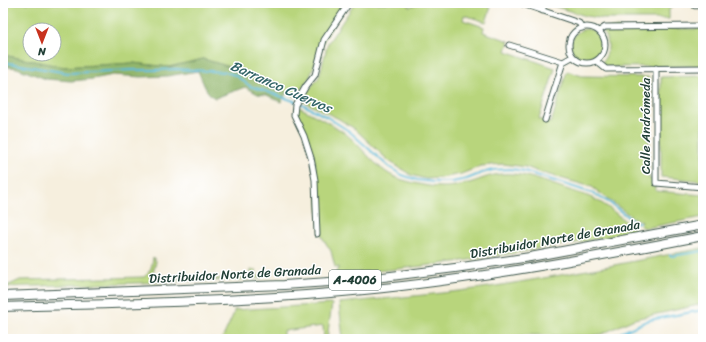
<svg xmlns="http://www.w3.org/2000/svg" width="706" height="342" viewBox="0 0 706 342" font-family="Sriracha,sans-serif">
	<rect width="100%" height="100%" fill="#fff"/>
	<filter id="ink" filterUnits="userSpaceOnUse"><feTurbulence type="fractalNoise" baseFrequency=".025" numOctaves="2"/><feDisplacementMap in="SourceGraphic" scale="8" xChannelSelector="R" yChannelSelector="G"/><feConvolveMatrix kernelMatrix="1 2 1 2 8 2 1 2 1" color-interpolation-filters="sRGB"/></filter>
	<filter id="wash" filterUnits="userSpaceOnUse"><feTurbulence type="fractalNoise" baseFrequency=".012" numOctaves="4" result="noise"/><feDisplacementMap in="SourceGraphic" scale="16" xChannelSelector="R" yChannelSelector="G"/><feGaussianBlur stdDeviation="0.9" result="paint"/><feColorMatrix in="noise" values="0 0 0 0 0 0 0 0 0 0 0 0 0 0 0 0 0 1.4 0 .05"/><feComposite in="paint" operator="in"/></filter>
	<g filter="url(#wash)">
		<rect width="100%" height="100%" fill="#f6efde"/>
		<path fill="#b8d57c" stroke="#6c8958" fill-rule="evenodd" d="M3 3H347L321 45 310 77 296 97 244 71 203 59 169 67 133 63 64 67 3 55ZM30 30H54V54H30Z
			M355 3H409V7L419 3H478L491 7 486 22 464 15 463 20 484 27 483 32 509 41 506 51 555 68 539 119 551 123 567 71 582 76 649 77V179H653L656 191 703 195V217L646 228 640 226 642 221 632 217 592 187 539 172 526 167 503 164 481 166 461 174 441 178 426 179 411 175 389 161 355 129 339 119 301 100 319 77 328 43Z
			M550 3H678L672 5V8H669V19H604L586 16 550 5Z
			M607 28 703 29V66L607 67 602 63C610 50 610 44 603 31Z
			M571 45a16 16 0 1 1 32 0a16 16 0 1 1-32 0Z
			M703 76V181L661 177V77Z
			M297 106C312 114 328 122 342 131 363 146 377 173 403 180 427 187 445 190 469 183 480 180 489 175 501 174 523 172 545 182 566 189 574 192 584 194 592 198 608 205 622 219 636 230 606 239 574 243 543 248 475 260 405 270 335 274L339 267H335L331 251 322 237 319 225 317 177 314 156 308 137 298 119Z
			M703 248V304L634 319 602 334 588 336 527 335 493 339H343L339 303C391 298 444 294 496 286 566 275 634 261 703 248Z
			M153 257 156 262 152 276 155 278H193L198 272 199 275 211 279 249 277 251 275V270H256V274L258 276H262V278L238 280 3 287V286L9 285 20 280 144 277C151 271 152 266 153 257Z
			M332 304 327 339H324L323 326 283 331V339H222L234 313V310Z"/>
		<path fill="#92b66c" stroke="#587a50" d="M3 55 64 67 133 63 169 67 203 59 244 71 287 92 281 102 267 95 258 94 245 87 215 98C205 93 203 81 198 71L167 76 141 77 113 75 93 79 71 81 46 79 17 68 3 66Z"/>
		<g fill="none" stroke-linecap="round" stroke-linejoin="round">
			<path stroke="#5bbbda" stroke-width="2" d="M3 62 68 73 132 70H159L176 69 225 72 235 75 250 86 300 103 327 117 349 131 389 167 402 175 417 180 433 182H452L467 179 482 173 493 170 511 169 524 171 592 193 610 203 633 221 640 223
				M670 255 672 256 703 251
				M523 339H524
				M607 339 649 320 703 310"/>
		</g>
	</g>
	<g filter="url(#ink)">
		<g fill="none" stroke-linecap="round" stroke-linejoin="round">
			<defs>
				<path id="lane" d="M693 3 694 7H703"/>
				<path id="street" d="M520 3 579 23 582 28
					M543 3V11
					M569 45a18 18 0 1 1 36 0a18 18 0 1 1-36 0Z
					M599 31 605 27 703 26
					M509 45 563 62 572 57
					M596 61 606 69 703 68
					M656 68V183L703 187
					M545 120 563 62
					M317 234 315 180 311 158 304 136 294 115 295 105 306 86 315 75 324 40 349 3"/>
				<path id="primary" d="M3 296 284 285 359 280 455 268 530 257 703 225
					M3 307C123 303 244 302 364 290 478 279 590 258 703 236"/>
			</defs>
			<use href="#lane" stroke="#3f584e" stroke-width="4.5"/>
			<use href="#street" stroke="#3f584e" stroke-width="7"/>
			<use href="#primary" stroke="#3f584e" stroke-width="10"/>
			<use href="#lane" stroke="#fff" stroke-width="2.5"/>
			<use href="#street" stroke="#fff" stroke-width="5"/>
			<use href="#primary" stroke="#fff" stroke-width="8"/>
		</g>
	</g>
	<g text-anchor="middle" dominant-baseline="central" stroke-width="3" stroke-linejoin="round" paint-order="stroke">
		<rect fill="#fff" stroke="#627771" stroke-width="1" x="329" y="270" width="52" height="20" rx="3"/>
		<g font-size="12" font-weight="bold" fill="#1f3d34">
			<text x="355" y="280">A-4006</text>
		</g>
		<g font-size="13" fill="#1f3d34" stroke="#fff">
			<text transform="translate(645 126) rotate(-90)">Calle Andrómeda</text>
			<text transform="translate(555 239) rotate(-10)">Distribuidor Norte de Granada</text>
			<text transform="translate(235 274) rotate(-3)">Distribuidor Norte de Granada</text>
		</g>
		<g font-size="14" font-style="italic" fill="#316366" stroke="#fff">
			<text transform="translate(281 87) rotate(24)">Barranco Cuervos</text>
		</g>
	</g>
	<rect width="706" height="342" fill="none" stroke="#fff" stroke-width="16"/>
	<g transform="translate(42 42) rotate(180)"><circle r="19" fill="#ffffff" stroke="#a5b1ae"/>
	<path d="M0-3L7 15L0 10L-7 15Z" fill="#c8321e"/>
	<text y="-6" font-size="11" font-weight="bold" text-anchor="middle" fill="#1f3d34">N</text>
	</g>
</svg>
